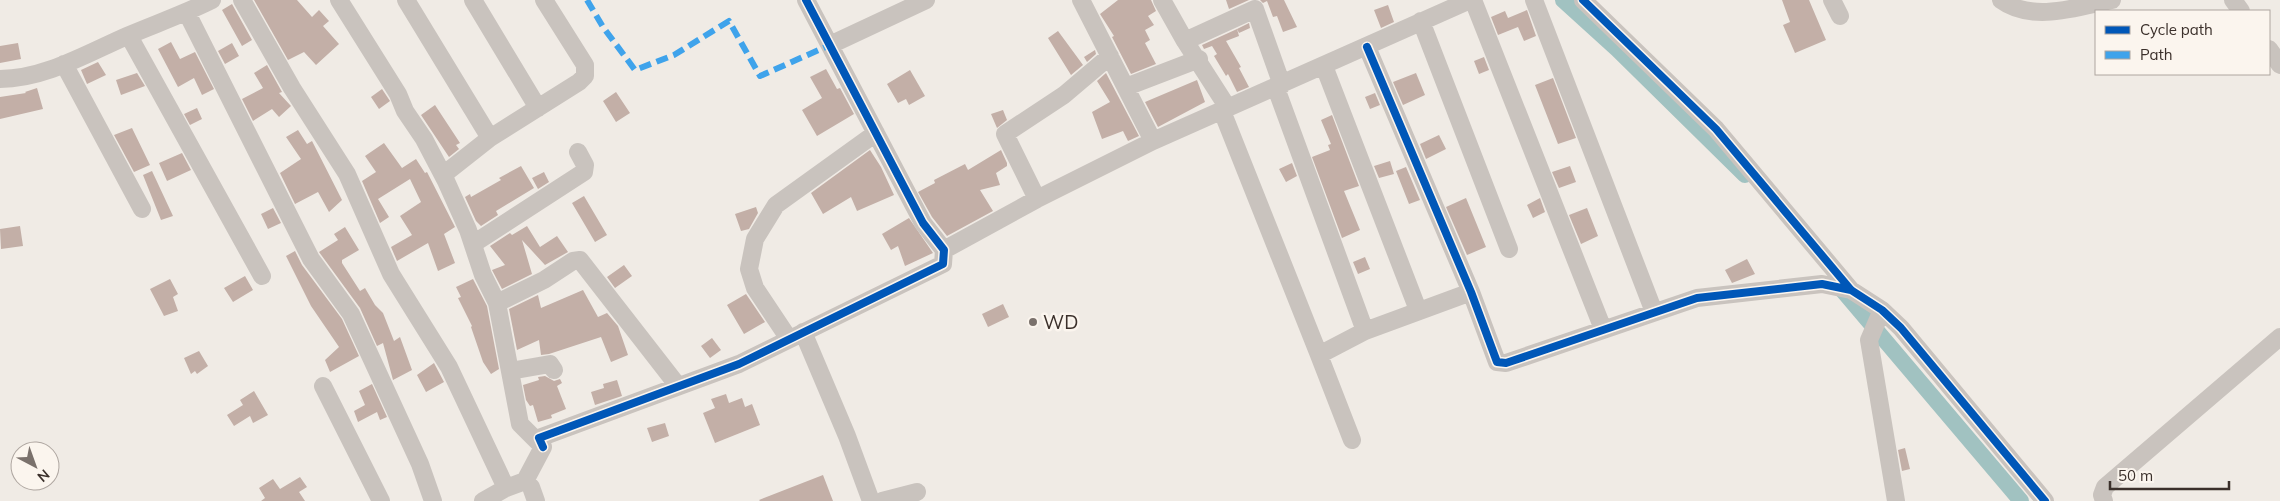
<svg xmlns="http://www.w3.org/2000/svg" width="2280" height="501" viewBox="0 0 2280 501" font-family="Mulish,sans-serif">
	<rect width="100%" height="100%" fill="#f0ebe5"/>
	<g fill="none" stroke-linecap="round" stroke-linejoin="round">
		<path stroke="#a1c2c1" stroke-width="16" d="M1563 0 1617 49 1745 175
			M1838 285 2021 501"/>
	</g>
	<path fill="#c3afa7" d="M254 0H297L312 17 319 10 329 21 323 26 339 44 316 65 304 52 288 60Z
		M1118 0H1151L1156 11 1148 16 1154 25 1145 30 1150 40 1145 43 1156 64 1131 74 1112 37 1114 36 1100 14Z
		M1226 0H1249L1229 9Z
		M1260 0H1284L1297 27 1283 32 1277 16 1273 17 1267 1 1263 3Z
		M1782 0H1809L1826 40 1795 53 1783 25 1790 22Z
		M232 4 252 40 242 46 222 10Z
		M1388 5 1394 22 1381 28 1374 10Z
		M1527 10 1536 36 1524 41 1518 27 1498 35 1491 17 1505 11 1508 18Z
		M1249 23 1250 28 1239 33 1237 29Z
		M1237 29 1239 36 1226 41 1241 67 1239 68 1249 87 1237 92 1228 74 1226 76 1214 56 1217 54 1212 46 1204 49 1202 45Z
		M1058 31 1083 65 1071 75 1048 38Z
		M171 42 180 59 195 52 214 89 202 95 194 78 178 87 158 49Z
		M18 43 21 59 0 63V46Z
		M232 43 239 56 225 64 218 51Z
		M1095 50 1096 54 1087 62 1084 57Z
		M1484 57 1489 70 1479 74 1474 61Z
		M98 62 106 75 87 84 81 70Z
		M267 65 282 92 279 93 291 106 279 117 272 109 253 121 242 99 263 88 254 73Z
		M826 69 837 89 840 88 854 114 817 136 802 110 822 98 810 77Z
		M910 70 925 96 909 105 906 99 898 103 887 84Z
		M137 73 145 86 121 95 116 80Z
		M1106 73 1139 136 1128 141 1123 131 1102 139 1092 112 1110 102 1097 81Z
		M1416 73 1425 95 1403 105 1393 82Z
		M1553 78 1576 138 1558 144 1535 85Z
		M1197 80 1205 102 1158 127 1145 102Z
		M37 88 43 109 0 119V97L26 93 25 92Z
		M382 89 390 101 379 109 371 97Z
		M616 92 630 113 616 122 603 101Z
		M1375 93 1380 105 1370 109 1365 97Z
		M435 105 460 143 456 145 459 149 449 157 421 115Z
		M197 108 202 119 190 125 184 114Z
		M1003 110 1007 120 997 128 991 114Z
		M1332 115 1359 186 1344 191 1360 230 1342 238 1312 157 1330 150 1328 145 1331 144 1321 120Z
		M132 128 150 165 134 172 114 135Z
		M298 130 307 144 312 141 342 200 329 212 318 192 295 204 280 173 301 159 286 137Z
		M1439 135 1446 149 1426 159 1420 144Z
		M384 143 402 168 416 159 425 173 427 172 455 227 444 234 455 263 438 271 428 243 397 261 391 247 412 235 400 216 421 202 410 179 378 199 389 217 380 223 362 181 376 172 365 156Z
		M870 150 881 167 894 195 857 211 851 197 823 214 811 193Z
		M1001 150 1007 163V166L996 173 1000 185 980 190 993 211 947 236 932 217 918 192 935 183 934 180 965 164 968 170Z
		M182 153 191 170 167 181 159 163Z
		M1390 161 1394 174 1379 178 1374 166Z
		M1292 163 1297 176 1286 182 1279 169Z
		M521 166 534 188 496 211 498 215 481 226 476 221 465 197 470 194 471 197 501 180 499 178Z
		M1570 166 1576 182 1559 188 1552 172Z
		M1406 167 1420 200 1409 204 1396 171Z
		M152 171 173 216 161 220 143 175Z
		M544 172 549 182 538 189 532 178Z
		M584 196 607 235 595 242 572 203Z
		M1466 198 1486 247 1467 255 1446 207Z
		M1540 198 1545 212 1533 218 1527 205Z
		M756 207 758 213 749 229 741 231 735 214Z
		M273 208 281 223 268 229 261 214Z
		M1587 208 1598 236 1581 244 1569 215Z
		M909 218 933 253 905 266 898 246 891 250 882 234Z
		M20 226 23 246 1 249 0 229Z
		M527 226 540 247 557 236 568 252 545 265 522 240 532 274 502 289 492 270 505 265 490 246 510 233 512 235Z
		M345 227 359 250 342 260V263L360 291 365 288 375 305 383 313 394 341 400 337 412 370 393 380 383 343 377 346 360 308 319 252 338 240 334 234Z
		M295 251 302 265 342 319 359 356 330 372 325 360 339 347 311 306 286 256Z
		M1365 257 1370 269 1358 274 1353 262Z
		M1747 259 1755 274 1732 283 1725 270Z
		M624 265 632 276 615 288 607 277Z
		M245 276 253 290 233 302 224 288Z
		M170 279 178 294 173 297 178 311 164 316 150 289Z
		M473 279 487 306 499 369 491 374 483 362 471 327 472 326 458 298 461 297 456 287Z
		M583 290 598 317 607 313 618 326 628 355 611 362 601 337 549 354 541 355 539 340 517 350 509 309 538 295 541 308Z
		M746 294 765 322 744 334 727 305Z
		M1003 304 1009 317 988 327 982 314Z
		M712 338 721 350 710 358 701 346Z
		M199 351 208 366 197 374 195 371 191 374 184 358Z
		M434 363 444 382 426 392 417 375Z
		M545 376 554 381 560 379 562 383 557 386 566 409 551 415 552 418 538 422 533 405 530 406 526 400 523 385 539 380 538 377Z
		M617 380 622 396 595 405 591 392 604 388 603 384Z
		M372 384 387 417 380 420 377 412 358 422 354 411 365 405 359 391Z
		M254 391 268 415 253 423 250 416 234 426 227 415 243 405 240 400Z
		M726 394 729 403 742 398 745 407 752 404 760 425 715 443 703 413 715 408 711 399Z
		M665 423 669 436 652 442 647 428Z
		M1905 448 1910 469 1902 471 1898 450Z
		M823 475 833 501H760L759 500Z
		M300 477 307 487 299 492 305 501H261L265 498 259 488 273 479 280 489Z"/>
	<g fill="none" stroke-linecap="round" stroke-linejoin="round">
		<path stroke="#c9c3be" stroke-width="18" d="M242 0 292 88 347 174 391 274 449 367 506 488
			M339 0 398 94 405 111 424 139 446 181 468 230 483 275 497 303 520 424 543 447
			M406 0 490 138
			M473 0 538 108
			M1081 0 1153 141
			M1162 0 1185 41 1228 108
			M1473 0 1603 329
			M1534 0 1654 312
			M1583 0 1716 129 1851 290 1882 310 1901 328 2045 501
			M1832 0 1840 16
			M2001 0C2032 23 2078 7 2112 0
			M2233 0 2241 11
			M187 13 311 259 351 314 420 464 433 501
			M1421 21 1509 249
			M129 36 262 276
			M1185 41 1255 9 1282 85
			M830 45 926 0
			M1367 47 1471 292 1497 362 1506 363 1697 298 1822 284 1851 290
			M2269 49 2280 65
			M64 64 142 209
			M1324 66 1418 310
			M0 79C44 79 86 54 127 36 155 24 184 14 212 0
			M1126 87 1199 59
			M1276 88 1365 331
			M1222 111 1319 355 1365 331 1471 292
			M443 175 490 138 579 82 585 76V65L544 0
			M1037 199 1005 134 1064 95 1110 56
			M473 244 584 172 585 165 578 152
			M944 250 1037 199 1153 141 1470 0
			M497 303 544 280 573 261 580 260 678 386
			M1882 310 1869 340 1896 501
			M803 332 847 436 871 501
			M789 339 755 288 749 269 755 239 776 205 876 133
			M1319 355 1352 440
			M510 371 550 364 554 370
			M323 386 381 501
			M543 447 539 438 739 364 943 264 944 250 923 223 806 0
			M525 481 531 487 536 501
			M483 501 506 488 525 481 543 447
			M882 501 917 492
			M2104 501 2102 495 2105 487 2280 337"/>
		<path stroke="#3fa3eb" stroke-width="6" stroke-dasharray="12 6" stroke-linecap="butt" d="M587 0 603 27 635 70 674 55 729 21 760 76 830 45"/>
		<defs>
			<path id="cycleway" d="M1583 0 1716 129 1851 290 1882 310 1901 328 2045 501
				M1367 47 1471 292 1497 362 1506 363 1697 298 1822 284 1851 290
				M543 447 539 438 739 364 943 264 944 250 923 223 806 0"/>
		</defs>
		<use href="#cycleway" stroke="#fbf5ee" stroke-width="11"/>
		<use href="#cycleway" stroke="#0057b8" stroke-width="8"/>
	</g>
	<circle fill="#7a716c" stroke="#fbf5ee" stroke-width="2" cx="1033" cy="322" r="5"/>
	<g text-anchor="middle" dominant-baseline="central" stroke-width="5" stroke-linejoin="round" paint-order="stroke">
		<g font-size="19" fill="#3b302b" stroke="#fbf5ee" text-anchor="start">
			<text x="1043" y="322">WD</text>
		</g>
	</g>
	<rect x="2095" y="10" width="175" height="65" fill="#fbf5ee" stroke="#aea6a0"/>
	<rect x="2105" y="26" width="25" height="8" fill="#0057b8" stroke="#aea6a0"/>
	<text x="2140" y="35" font-size="15" fill="#3b302b">Cycle path</text>
	<rect x="2105" y="51" width="25" height="8" fill="#3fa3eb" stroke="#aea6a0"/>
	<text x="2140" y="60" font-size="15" fill="#3b302b">Path</text>
	<g transform="translate(35 466) rotate(139)"><circle r="24" fill="#fbf5ee" stroke="#aea6a0"/>
	<path d="M0-4L9 19L0 12L-9 19Z" fill="#7a716c"/>
	<text y="-8" font-size="14" font-weight="bold" text-anchor="middle" fill="#3b302b">N</text>
	</g>
	<path d="M2110 481v8h119v-8" fill="none" stroke="#3b302b" stroke-width="2.5"/>
	<text x="2118" y="481" font-size="15" fill="#3b302b" stroke="#fbf5ee" stroke-width="4" paint-order="stroke">50 m</text>
</svg>
